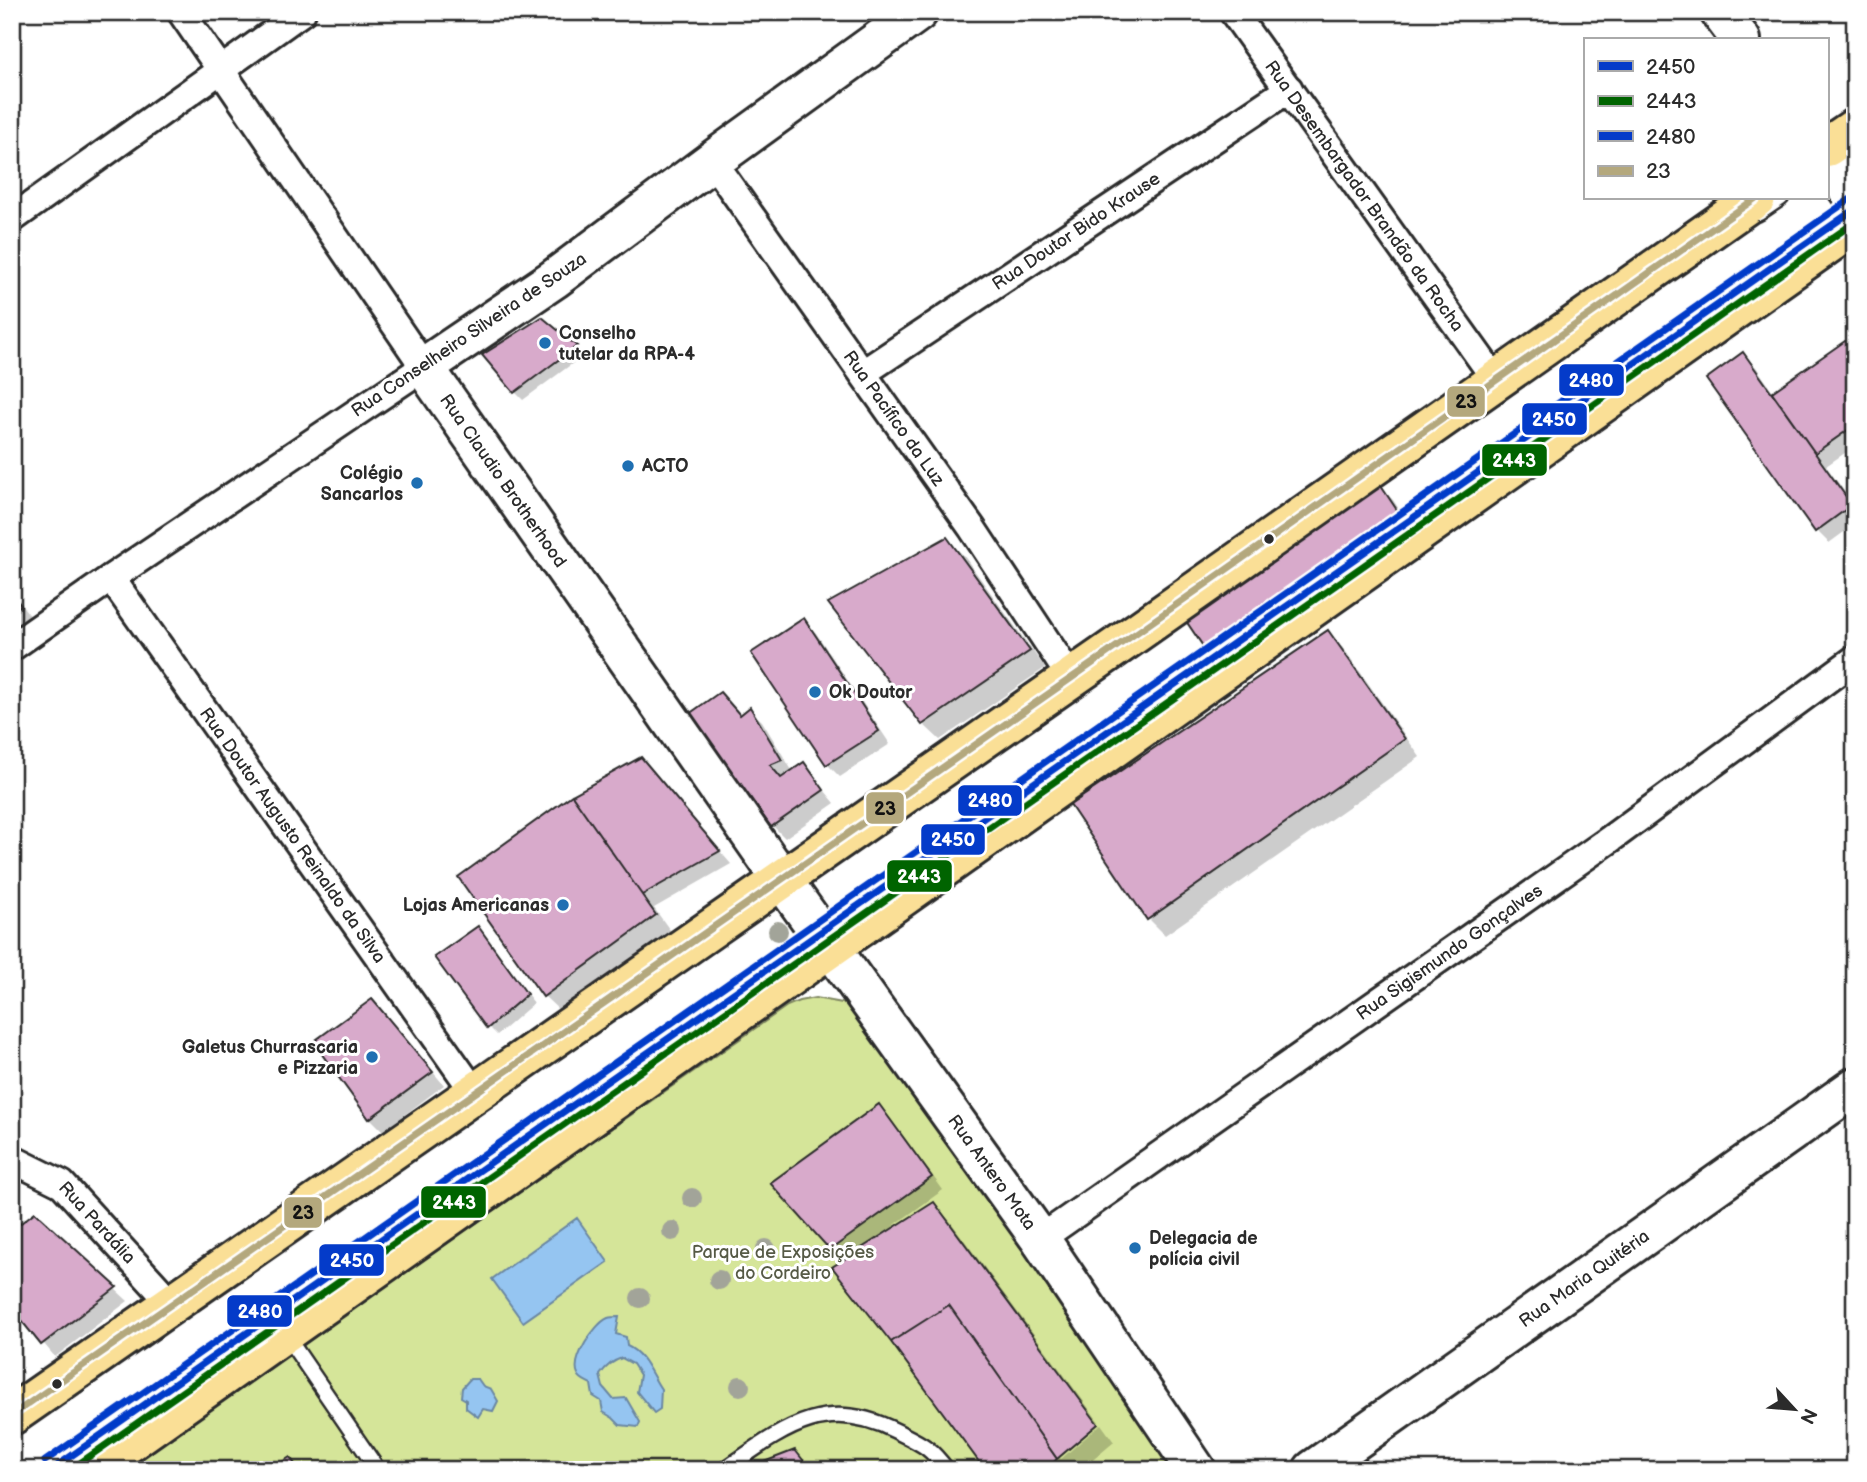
<svg xmlns="http://www.w3.org/2000/svg" width="1867" height="1482" viewBox="0 0 1867 1482" font-family="'Balsamiq Sans',sans-serif">
	<rect width="100%" height="100%" fill="#fff"/>
	<filter id="ink" filterUnits="userSpaceOnUse"><feTurbulence type="fractalNoise" baseFrequency=".0143" numOctaves="2"/><feDisplacementMap in="SourceGraphic" scale="14" xChannelSelector="R" yChannelSelector="G"/><feConvolveMatrix kernelMatrix="1 2 1 2 8 2 1 2 1" color-interpolation-filters="sRGB"/></filter>
	<g filter="url(#ink)">
		<path fill="#d5e599" stroke="#808862" stroke-width="2" d="M815 998 853 1005 1185 1470H122L787 1006 799 1001Z"/>
		<path fill="#95c5f1" stroke="#6b87a2" stroke-width="2" d="M577 1218 608 1262 523 1322 492 1279Z
			M619 1317 616 1334 626 1337 627 1346C645 1354 651 1375 661 1389L660 1409 654 1413 637 1392 640 1375 633 1364 622 1358C612 1361 606 1366 600 1375L603 1387 613 1399 626 1398 640 1422 638 1427 620 1425 613 1418 603 1412 601 1401 593 1396 591 1384C586 1381 580 1380 578 1374 571 1360 594 1324 608 1318 611 1317 615 1317 619 1317Z
			M470 1379H478L483 1386 491 1389 498 1401 493 1411 483 1409 478 1417 466 1408V1400L461 1397 462 1388Z"/>
		<path fill="#0003" d="M542 320 584 355 523 400 515 392Z
			M1855 345V446L1826 466 1855 506V524L1829 543 1816 530 1743 354 1756 367 1774 393Z
			M1381 488 1393 500 1415 533 1221 664 1208 651 1186 619Z
			M947 539 964 556 1045 668 940 740 923 724Z
			M12 593 32 618 12 635Z
			M803 620 816 633 890 744 840 777 827 764 753 654Z
			M1327 633 1344 649 1420 757 1165 935 1149 919Z
			M749 709 762 721 793 772 803 765 835 803 785 838 773 826 691 715 741 716Z
			M640 759 731 864 654 908 672 933 561 1012 544 996 572 797Z
			M477 928 534 1003 497 1035 489 1027Z
			M372 1001 444 1085 383 1131 370 1118 315 1043Z
			M878 1106 891 1119 943 1190 893 1226 895 1229 933 1204 950 1221 1099 1422 1058 1456 1061 1459 1101 1424 1114 1442 1081 1470H1070L1066 1466 1067 1470H987L844 1261 831 1249Z
			M35 1215 128 1301 55 1357 12 1306Z"/>
		<path fill="#d8aacb" stroke="#2b2b2b" stroke-width="2" d="M542 317 577 346 514 393 482 355Z
			M1845 341 1855 343V425L1815 453 1772 392Z
			M1743 352 1852 505 1815 532 1706 379Z
			M1381 486 1403 519 1207 652 1184 618Z
			M947 537 1030 651 922 725 828 603Z
			M12 594 21 605 12 612Z
			M804 618 879 731 826 765 751 653Z
			M1328 630 1405 739 1147 920 1070 805Z
			M720 692 740 715 750 707 782 760 770 765 781 778 804 762 824 790 771 827 689 714Z
			M641 757 720 851 642 895 572 795Z
			M572 795 656 915 543 997 458 877Z
			M478 926 527 994 487 1029 434 957Z
			M372 999 433 1072 369 1119 313 1042Z
			M879 1104 932 1177 830 1250 770 1183Z
			M934 1202 1098 1424 1057 1459 949 1305 891 1342 832 1267Z
			M35 1212 117 1287 41 1345 12 1309V1230Z
			M949 1305 1057 1459 1046 1470H985L891 1342Z
			M795 1450 811 1470H753L764 1462Z
			M290 1457 299 1470H269Z"/>
		<g fill="none" stroke-linecap="round" stroke-linejoin="round">
			<defs>
				<path id="lane" d="M1759 213 1781 198
					M285 1334 378 1470
					M51 1470 801 945
					M724 1470C782 1430 824 1394 896 1431 922 1444 929 1446 947 1470"/>
				<g id="street">
					<path id="s1" d="M1233 12 1496 380"/>
					<path id="s2" d="M712 161 972 528 1071 678"/>
					<path d="M12 219 302 12"/>
					<path id="s3" d="M863 373 1289 89"/>
					<path id="s4" d="M111 578 475 1093"/>
					<path d="M12 647 111 578 424 367 181 12"/>
					<path id="s5" d="M12 1159 62 1184 171 1303"/>
					<path id="s6" d="M1040 1239 1609 840 1855 659"/>
				</g>
				<g id="secondary">
					<path id="s7" d="M918 12 712 161 554 279 424 367 790 891 1040 1239 1196 1470"/>
					<path d="M1720 12 1741 40"/>
					<path d="M1827 160 1855 199"/>
					<path id="s8" d="M1313 1470 1855 1087"/>
				</g>
				<path id="primary" d="M1827 147 1855 128
					M12 1415 1139 631 1756 198
					M90 1470 1855 225"/>
			</defs>
			<use href="#lane" stroke="#2b2b2b" stroke-width="19"/>
			<use href="#street" stroke="#2b2b2b" stroke-width="32"/>
			<use href="#secondary" stroke="#2b2b2b" stroke-width="44"/>
			<use href="#primary" stroke="#2b2b2b" stroke-width="44"/>
			<use href="#lane" stroke="#fff" stroke-width="14"/>
			<use href="#street" stroke="#fff" stroke-width="26"/>
			<use href="#secondary" stroke="#fff" stroke-width="38"/>
			<use href="#primary" stroke="#fadf96" stroke-width="38"/>
			<defs>
				<path id="bus-1" d="M51 1470 1855 209"/>
				<path id="bus-2" d="M70 1470 1855 222"/>
				<path id="bus-3" d="M45 1461 1849 200"/>
				<path id="bus-4" d="M12 1415 1139 631 1756 198"/>
			</defs>
			<use href="#bus-1" stroke="#fff" stroke-width="12"/>
			<use href="#bus-2" stroke="#fff" stroke-width="12"/>
			<use href="#bus-3" stroke="#fff" stroke-width="12"/>
			<use href="#bus-4" stroke="#fff" stroke-width="12"/>
			<use href="#bus-1" stroke="#043bc9" stroke-width="7"/>
			<use href="#bus-2" stroke="#006400" stroke-width="7"/>
			<use href="#bus-3" stroke="#043bc9" stroke-width="7"/>
			<use href="#bus-4" stroke="#b4a87d" stroke-width="7"/>
		</g>
		<g fill="#a2a499">
			<circle cx="778" cy="931" r="10"/>
			<circle cx="692" cy="1198" r="10"/>
			<circle cx="672" cy="1231" r="10"/>
			<circle cx="766" cy="1249" r="10"/>
			<circle cx="719" cy="1280" r="10"/>
			<circle cx="640" cy="1298" r="10"/>
			<circle cx="740" cy="1386" r="10"/>
		</g>
	</g>
	<g fill="#1f6fb2" stroke="#fff" stroke-width="2.5">
		<circle cx="545" cy="343" r="7"/>
		<circle cx="628" cy="466" r="7"/>
		<circle cx="417" cy="483" r="7"/>
		<circle cx="815" cy="692" r="7"/>
		<circle cx="563" cy="905" r="7"/>
		<circle cx="372" cy="1057" r="7"/>
		<circle cx="1135" cy="1248" r="7"/>
	</g>
	<g fill="#2b2b2b" stroke="#fff" stroke-width="2.5">
		<circle cx="1269" cy="539" r="6"/>
		<circle cx="57" cy="1384" r="6"/>
	</g>
	<g text-anchor="middle" dominant-baseline="central" stroke-width="6" stroke-linejoin="round" paint-order="stroke">
		<g font-size="18" fill="#2b2b2b" stroke="#fff">
			<text stroke="none"><textPath href="#s1" startOffset="226">Rua Desembargador Brandão da Rocha</textPath></text>
			<text stroke="none"><textPath href="#s3" startOffset="256">Rua Doutor Bido Krause</textPath></text>
			<text transform="translate(469 335) rotate(-34)">Rua Conselheiro Silveira de Souza</text>
			<text stroke="none"><textPath href="#s2" startOffset="315">Rua Pacífico da Luz</textPath></text>
			<text stroke="none"><textPath href="#s7" startOffset="747">Rua Claudio Brotherhood</textPath></text>
			<text stroke="none"><textPath href="#s4" startOffset="315">Rua Doutor Augusto Reinaldo da Silva</textPath></text>
			<text stroke="none"><textPath href="#s6" startOffset="500">Rua Sigismundo Gonçalves</textPath></text>
			<text stroke="none"><textPath href="#s7" startOffset="1594">Rua Antero Mota</textPath></text>
			<text stroke="none"><textPath href="#s5" startOffset="108">Rua Pardália</textPath></text>
			<text stroke="none"><textPath href="#s8" startOffset="332">Rua Maria Quitéria</textPath></text>
		</g>
		<g font-size="18" font-weight="bold" fill="#2b2b2b" stroke="#fff" text-anchor="start">
			<text x="559" y="333">Conselho<tspan x="559" dy="21">tutelar da RPA-4</tspan></text>
			<text x="642" y="466">ACTO</text>
			<text x="403" y="473" text-anchor="end">Colégio<tspan x="403" dy="21">Sancarlos</tspan></text>
			<text x="829" y="692">Ok Doutor</text>
			<text x="549" y="905" text-anchor="end">Lojas Americanas</text>
			<text x="358" y="1047" text-anchor="end">Galetus Churrascaria<tspan x="358" dy="21">e Pizzaria</tspan></text>
			<text x="1149" y="1238">Delegacia de<tspan x="1149" dy="21">polícia civil</tspan></text>
		</g>
		<g font-size="18" fill="#565a46" stroke="#fff">
			<text x="783" y="1252">Parque de Exposições<tspan x="783" dy="21">do Cordeiro</tspan></text>
		</g>
	</g>
	<g stroke="#fff" stroke-width="2.5">
		<rect x="1558" y="363" width="67" height="34" rx="7" fill="#043bc9"/>
		<rect x="1446" y="385" width="40" height="33" rx="7" fill="#b4a87d"/>
		<rect x="1521" y="402" width="67" height="34" rx="7" fill="#043bc9"/>
		<rect x="1481" y="443" width="67" height="34" rx="7" fill="#006400"/>
		<rect x="957" y="784" width="66" height="33" rx="7" fill="#043bc9"/>
		<rect x="865" y="791" width="40" height="34" rx="7" fill="#b4a87d"/>
		<rect x="920" y="823" width="66" height="33" rx="7" fill="#043bc9"/>
		<rect x="886" y="859" width="67" height="34" rx="7" fill="#006400"/>
		<rect x="420" y="1185" width="67" height="34" rx="7" fill="#006400"/>
		<rect x="283" y="1196" width="40" height="33" rx="7" fill="#b4a87d"/>
		<rect x="318" y="1243" width="67" height="34" rx="7" fill="#043bc9"/>
		<rect x="226" y="1294" width="67" height="34" rx="7" fill="#043bc9"/>
	</g>
	<g font-size="19" text-anchor="middle" font-weight="bold" fill="#fff">
		<text x="1591" y="387">2480</text>
		<text x="1554" y="426">2450</text>
		<text x="1514" y="467">2443</text>
		<text x="990" y="807">2480</text>
		<text x="953" y="846">2450</text>
		<text x="919" y="883">2443</text>
		<text x="454" y="1209">2443</text>
		<text x="352" y="1267">2450</text>
		<text x="260" y="1318">2480</text>
	</g>
	<g font-size="19" text-anchor="middle" font-weight="bold" fill="#111">
		<text x="1466" y="408">23</text>
		<text x="885" y="815">23</text>
		<text x="303" y="1219">23</text>
	</g>
	<rect width="1867" height="1482" fill="none" stroke="#fff" stroke-width="42"/>
	<rect x="21" y="21" width="1825" height="1440" fill="none" stroke="#2b2b2b" stroke-width="2.5" filter="url(#ink)"/>
	<rect x="1584" y="38" width="245" height="161" fill="#ffffff" stroke="#aaaaaa" stroke-width="2"/>
	<rect x="1598" y="61" width="35" height="10" fill="#043bc9" stroke="#aaaaaa" stroke-width="2"/>
	<text x="1646" y="74" font-size="21" fill="#2b2b2b">2450</text>
	<rect x="1598" y="96" width="35" height="10" fill="#006400" stroke="#aaaaaa" stroke-width="2"/>
	<text x="1646" y="108" font-size="21" fill="#2b2b2b">2443</text>
	<rect x="1598" y="131" width="35" height="10" fill="#043bc9" stroke="#aaaaaa" stroke-width="2"/>
	<text x="1646" y="144" font-size="21" fill="#2b2b2b">2480</text>
	<rect x="1598" y="166" width="35" height="10" fill="#b4a87d" stroke="#aaaaaa" stroke-width="2"/>
	<text x="1646" y="178" font-size="21" fill="#2b2b2b">23</text>
	<g transform="translate(1794 1409) rotate(116)" stroke="#ffffff" stroke-width="5" paint-order="stroke">
	<path d="M0-5L12 26L0 18L-12 26Z" fill="#2b2b2b"/>
	<text y="-10" font-size="19" font-weight="bold" text-anchor="middle" fill="#2b2b2b">N</text>
	</g>
</svg>
